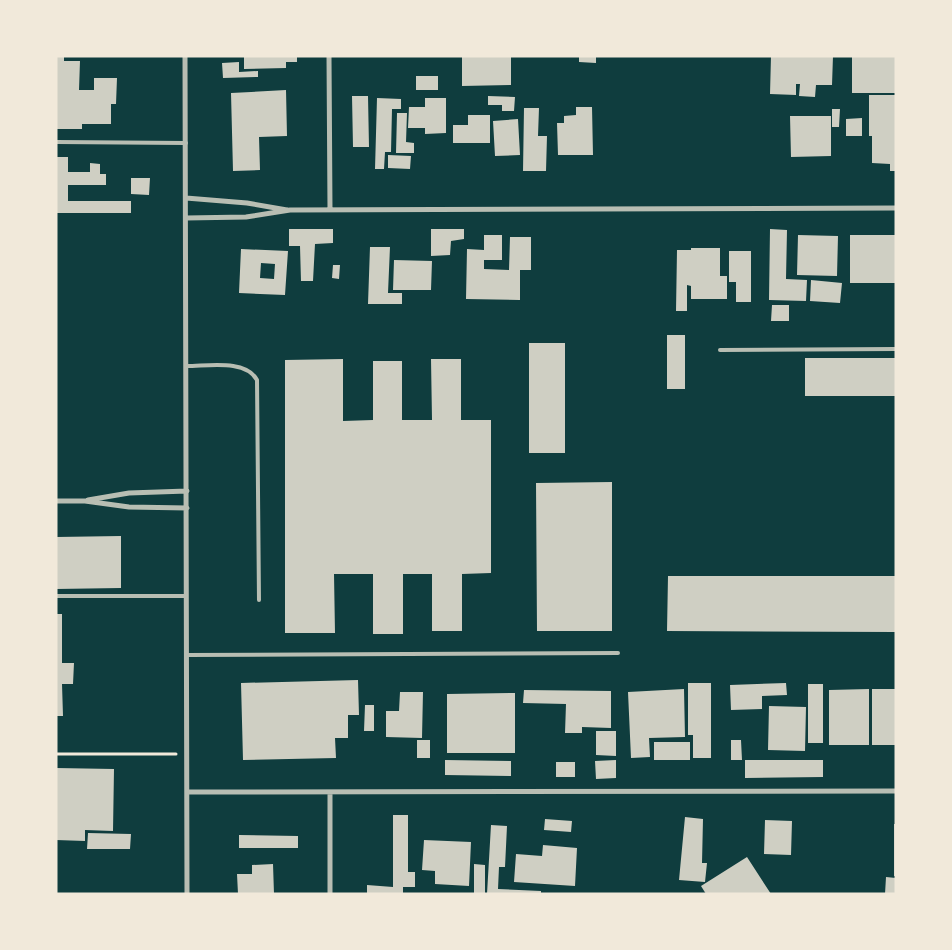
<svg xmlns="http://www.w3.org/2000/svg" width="952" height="950" viewBox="0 0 952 950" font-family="'Nunito Sans',sans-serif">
	<rect width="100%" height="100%" fill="#0f3d3e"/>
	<path fill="#cfcfc3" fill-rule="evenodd" d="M56 56H64V61H80L79 90H94V78H117L116 104H111V124H82V129H56Z
		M244 56H297V62H286V68L244 69Z
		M462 56H511V85L462 86Z
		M579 56H596V63L579 62Z
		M771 56H833L832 85H816L815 97 799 96 800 84H796V95L770 94Z
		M852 56H896V93H852Z
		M239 62V72L258 71V77L223 78 222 63Z
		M416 76H438V90H416Z
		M286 90 287 136 259 137 260 170 233 171 231 93Z
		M869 95H896V171H890V164L872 163V136H869Z
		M352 96H368L369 147H353Z
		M488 96 515 97 514 111H502V105H488Z
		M377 98 401 99V109H392L391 152H385L384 169H375Z
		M425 98H446V133L425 134V128H408L409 107H425Z
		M576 107H592L593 155H558L557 123H564V116L576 115Z
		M524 108H539L538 136H547L546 171H523Z
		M832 109H840L839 127H832Z
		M397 113H407L406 142 414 143V153H396Z
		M468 115H490V143H453V125H468Z
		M790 116H831V156L791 157Z
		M862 118V136H846V119Z
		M518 119 520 155 495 156 493 121Z
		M388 155 411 156 410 169 388 168Z
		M56 157H68V172H90V163L100 164V174H106V185H68V201H131V213H56Z
		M131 178H150L149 195 131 194Z
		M289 229H333V243L315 244 313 281H301L300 246H289Z
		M431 229H464V239L451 241 450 255 431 256Z
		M770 229 787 230 786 279 807 280 806 301 769 300Z
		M484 235H502V260H484V269L509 270 510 237H531V270H520V300L466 299 467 249 484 250Z
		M798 235 838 236 837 276 797 275Z
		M850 235H896V283H850Z
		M370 247H390L388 293H402V304H368Z
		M691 248H720V276H727V299H691V286L687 285V311H676L677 250H691Z
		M241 249 288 251 285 295 239 293ZM261 263 275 264 274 279 260 278Z
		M729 251H751V302H736V282H729Z
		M394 260 432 261 431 290H393Z
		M333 265H340L339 279 332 278Z
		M811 280 842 283 840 303 810 301Z
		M772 305H789V321H771Z
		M667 335H685V389H667Z
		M529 343H565V453H529Z
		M805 358H896V396H805Z
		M343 359V421L373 420V361H402V420H432L431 359H461V420H491V573L462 574V631H432V574H403V634H373V574H334L335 633H285V360Z
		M612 482V631H537L536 483Z
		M121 536V588L56 589V537Z
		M668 576H896V632L667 631Z
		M56 614H62V663H74L73 684H62L63 716H56Z
		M358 680 359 715H348V738H335L336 758 243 760 241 683Z
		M688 683H711V758H693V735H688Z
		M786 683 787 695 762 696V709L731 710 730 685Z
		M808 684H823V743H808Z
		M684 689 685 737 649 738 650 757 631 758 628 692Z
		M869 689V745H829V690Z
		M872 689H896V745H872Z
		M524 690 611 691V728L582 727V733H565L566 704 523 703Z
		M400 692H423L422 738 386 737V711H399Z
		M515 693V753H447V694Z
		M365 705H374V731H364Z
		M769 706 806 707 805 751 768 750Z
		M596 731H616V756L596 755Z
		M417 740H430V758H417Z
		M731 740H741L742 760H731Z
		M654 742H690V760H654Z
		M445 760 511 761V776L445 775Z
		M616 760V778L596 779 595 761Z
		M745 760H823V777L745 778Z
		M556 762H575V777H556Z
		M56 768 114 769 113 831 85 830V841L56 840Z
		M393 815H408V872H415V887H403V894H367V885L393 887Z
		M685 817 703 819 702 863H707L705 882 679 880Z
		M545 819 572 821 571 832 544 830Z
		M765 820 792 821 791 855 764 854Z
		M894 824H896V876H894Z
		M491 825 507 826 505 867H499L498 889 541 891V894H487Z
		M88 833 131 834 130 849H87Z
		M239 835 298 836V848H239Z
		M424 840 471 842 469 886 435 884V871L422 870Z
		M543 845 577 848 575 886 514 882 516 854 542 856Z
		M747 857 771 894H706L701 886Z
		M273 864 274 894H238L237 874H252V865Z
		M474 864 485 865V894H474Z
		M886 877 896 878V894H885Z"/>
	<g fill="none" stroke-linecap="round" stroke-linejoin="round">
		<path stroke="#f1e9da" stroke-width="3" d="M56 754H176"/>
		<path stroke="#b8beb3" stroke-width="4" d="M56 142 186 143
			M720 350 896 349
			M187 366C208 366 246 359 257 380L259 600
			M56 596H186
			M187 655 618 653"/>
		<path stroke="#b8beb3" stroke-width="5" d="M185 56 187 894
			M329 56 330 210
			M186 198 247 203 287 210
			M186 218 246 217 290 210 896 208
			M88 500 129 493 187 491
			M56 501H85L129 507 187 508
			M187 792 896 791
			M330 894V793"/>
	</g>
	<rect width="952" height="950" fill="none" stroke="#f1e9da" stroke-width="115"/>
</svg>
